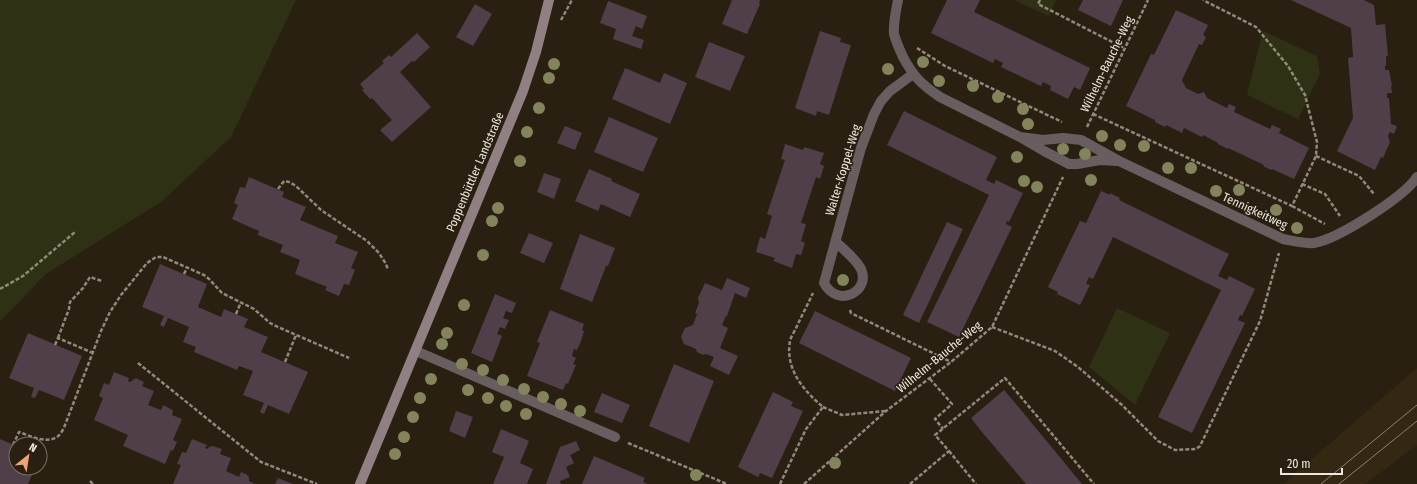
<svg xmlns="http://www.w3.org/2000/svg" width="1417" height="484" viewBox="0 0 1417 484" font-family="'Fira Sans Condensed',sans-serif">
	<rect width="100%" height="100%" fill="#292011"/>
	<path fill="#352812" d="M1417 368V445L1365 484H1283Z"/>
	<path fill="#2e3114" d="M0 0H296L231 137 161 202 46 274 0 321Z
		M1014 0H1056L1049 16Z
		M1263 31 1317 56 1320 74 1298 119 1247 95Z
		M1117 308 1170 333 1135 405 1089 367Z"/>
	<path fill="#503e49" d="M732 0H760L759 3 760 4 747 34 722 24Z
		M947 0H980L974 12 1090 68 1080 90 1074 87 1068 99 1050 90 1051 86 1043 82 1041 86 1001 67 1003 63 995 59 993 63 931 33Z
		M1083 0H1123L1111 26 1078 10Z
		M1291 0H1364L1374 5 1376 25 1385 24 1388 56H1386V66H1385V70H1389L1392 86H1391L1392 93H1387V98H1389L1391 124 1397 126 1394 134 1390 132 1388 136 1390 142 1383 158 1381 157 1375 170 1337 151 1353 118 1348 58 1353 57 1351 28Z
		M608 1 647 16 642 29 636 26 632 36 644 40 641 49 613 39 616 29 600 23Z
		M475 4 492 14 473 46 456 37Z
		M1176 10 1208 25 1203 35 1206 37 1202 45 1199 44 1182 80 1186 88 1198 94 1204 92 1207 98 1227 108 1229 104 1236 107 1234 112 1270 129 1272 125 1281 129 1279 133 1309 148 1294 179 1272 169 1271 170 1263 166 1264 165 1228 148V149L1218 144V143L1203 135 1202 137 1184 128 1182 133 1166 125 1165 127 1155 122V120L1126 106 1151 54 1154 55Z
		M820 31 841 38 840 42 851 45 829 115 817 111 816 116 795 108Z
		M417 33 430 47 414 62 412 61 400 72 431 107 392 142 380 130 392 120 372 98 370 99 362 90 364 89 360 84 384 63 382 61 389 55 391 57Z
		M709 42 745 56 730 91 695 77Z
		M625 68 660 83 664 73 687 83 670 124 612 99Z
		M904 111 997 157 986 180 994 184 996 180 1023 193 1009 222 1007 221 1006 224 1012 227 959 337 927 322 989 195 887 145Z
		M609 117 658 138 643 172 594 152Z
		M565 126 582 133 575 150 557 143Z
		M785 144 803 150 804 147 824 153 820 164 824 166 820 179 816 177 801 223 806 224 801 241 805 243 801 255 796 254 792 268 773 261 775 258 756 252 760 237 765 239 772 216 767 214 785 160 781 159Z
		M589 169 612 179 611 181 640 194 630 217 601 204 598 211 575 201Z
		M544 173 561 179 554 199 537 192Z
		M249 177 284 192 282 197 306 207 300 220 338 236 335 243 358 252 351 268 355 270 349 285 344 284 339 296 325 290 327 287 295 274 300 260 280 252 283 245 258 235 259 231 232 219 238 205 234 203 240 187 245 188Z
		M1101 191 1110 195V193L1120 198 1119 200 1229 254 1218 276 1227 280 1229 276 1255 289 1242 316 1240 315 1238 320 1245 323 1192 433 1158 417 1221 290 1113 237 1093 279 1089 277 1086 284 1090 285 1080 305 1057 294 1058 292 1048 287 1080 221 1086 223Z
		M947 222 963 229 919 323 903 315Z
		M529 233 553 243 544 263 520 253Z
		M580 234 615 248 608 266H606L592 302 560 289Z
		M160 264 207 284 198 307 221 317 224 309 248 319 244 327 268 337 261 352 308 372 289 414 268 405 264 414 260 412 264 403 243 395 253 371 239 366 237 370 194 352 196 347 183 342 189 327 168 318 164 327 160 325 164 316 142 307Z
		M727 278 750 288 746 298 735 293 727 316H726L722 325 728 328 720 348 738 356 729 375 710 366 714 357 706 354 703 355 697 352 696 349 684 344 681 337 685 328 693 325 697 314 695 313 699 303 698 298 705 283 722 290Z
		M495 294 516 303 512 313 506 311 503 318 509 320 505 329 500 327 497 334 502 336 492 362 471 353Z
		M550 310 584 324 582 330 584 331 581 341 577 350 574 349 572 356 576 358 573 364 576 365 568 384 566 383 563 390 527 376 540 343 537 342Z
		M815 311 911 358 895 391 799 343Z
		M28 333 82 356 64 400 39 390 35 398 31 397 34 388 9 378Z
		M674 364 714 381 689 443 649 426Z
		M114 372 129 378 128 381 130 382 136 378 144 382 142 386 154 391 148 405 161 410 163 405 171 409 173 411 172 415 182 419 173 440 177 442 173 451 171 450 165 464 123 446 128 435 94 420 103 398 99 396 104 383 109 385Z
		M1004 390 1016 404 1082 484H1026L982 432 971 418Z
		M773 392 793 402 791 406 803 411 772 478 760 473 758 477 738 467Z
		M602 393 630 405 622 423 594 412Z
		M456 411 473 417 465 438 449 431Z
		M501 429 529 441 520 463 533 469 527 484H493L504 457 492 452Z
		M0 439 16 446V468H35L28 484H0Z
		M192 439 207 445 205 448 208 449 209 447 213 446 222 449 220 454 231 458 226 471 239 477 241 472 246 474 249 477V481L255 484H173L181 465 177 464 182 452 186 453Z
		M576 441 580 450 570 455 574 463 566 467 570 477 560 481 561 484H546L560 447Z
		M594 456 645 478 643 482 647 484H582Z
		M278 478 293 484H275Z"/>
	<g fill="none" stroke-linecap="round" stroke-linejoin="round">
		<path stroke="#91897d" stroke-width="2.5" stroke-dasharray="4 2" stroke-linecap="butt" d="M1040 0 1038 4 1124 48
			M561 20 572 0
			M917 48 945 66 1062 122
			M1093 114 1292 206 1316 156 1317 142 1305 95 1288 66 1256 27 1203 0
			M1087 127 1148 0
			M1316 156 1359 176 1374 194
			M1302 184 1325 194 1340 216
			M278 189 284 181 289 182 296 186 321 210 367 241 379 253 386 264 388 270
			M1292 206 1325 224
			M184 274 187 268
			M0 289 23 276 75 232
			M850 310 851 313 951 362
			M236 314 241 302
			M992 327 1055 351 1078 367 1122 405 1158 441 1175 450 1196 449 1200 446 1260 321 1279 253
			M58 338 69 309 70 302 83 288 90 277 102 281
			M55 345 58 338 93 353
			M285 362 296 335
			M138 363 261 462 317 484
			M930 379 952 404 935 419 943 429
			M823 407 842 415 886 411
			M628 443 727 484
			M13 445 19 432C30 436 51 446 60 434 62 432 64 428 65 425L101 331 110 312 121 295 147 263 156 257H163L204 275 209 279 222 293 254 309 270 323 278 327 349 358
			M949 451 976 484
			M90 481 93 484
			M780 484 806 429 823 407C803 390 785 369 790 341 791 336 795 331 797 326 802 315 808 304 813 293
			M804 484 886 411 951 362 992 327 1063 177
			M910 484 949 451 935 435 1005 378 1094 484"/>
		<path stroke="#685e60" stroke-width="10" d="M898 0C896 11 893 23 894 34 896 42 900 50 903 57 913 76 922 85 940 97L1020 137 1044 151 1069 164H1077L1100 160 1117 161
			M1020 137 1043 140 1063 138 1081 140 1119 161 1283 239C1293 241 1303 244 1314 243 1338 239 1404 197 1417 177
			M836 242C844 250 856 259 861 269 871 291 838 309 824 283L861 148 874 114 881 101 890 91 913 74
			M416 351 615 437"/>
		<path stroke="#918083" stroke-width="10" d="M360 484 523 91 536 52 549 0"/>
		<path stroke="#898174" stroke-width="1" d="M1321 484 1417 405
			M1339 484 1417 421"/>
	</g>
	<g fill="#83845b">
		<circle cx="923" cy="62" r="6"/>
		<circle cx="554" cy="64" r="6"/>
		<circle cx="888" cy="69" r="6"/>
		<circle cx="549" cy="78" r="6"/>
		<circle cx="939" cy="81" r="6"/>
		<circle cx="973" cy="86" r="6"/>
		<circle cx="998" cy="97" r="6"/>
		<circle cx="539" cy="108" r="6"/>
		<circle cx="1023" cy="109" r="6"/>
		<circle cx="1028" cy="124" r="6"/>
		<circle cx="527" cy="132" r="6"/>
		<circle cx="1102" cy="136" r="6"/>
		<circle cx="1120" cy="145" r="6"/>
		<circle cx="1144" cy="146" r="6"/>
		<circle cx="1063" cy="149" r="6"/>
		<circle cx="1085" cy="154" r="6"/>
		<circle cx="1017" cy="157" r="6"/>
		<circle cx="520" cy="161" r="6"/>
		<circle cx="1168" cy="168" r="6"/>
		<circle cx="1191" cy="168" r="6"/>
		<circle cx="1091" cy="180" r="6"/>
		<circle cx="1024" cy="181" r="6"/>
		<circle cx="1037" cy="187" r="6"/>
		<circle cx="1239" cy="190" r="6"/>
		<circle cx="1216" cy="191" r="6"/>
		<circle cx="498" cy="208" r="6"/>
		<circle cx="1276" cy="210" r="6"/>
		<circle cx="492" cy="221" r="6"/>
		<circle cx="1297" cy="228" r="6"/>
		<circle cx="483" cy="255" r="6"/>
		<circle cx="843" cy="280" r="6"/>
		<circle cx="464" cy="305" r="6"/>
		<circle cx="447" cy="333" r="6"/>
		<circle cx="442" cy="344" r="6"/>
		<circle cx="462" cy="364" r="6"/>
		<circle cx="483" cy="370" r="6"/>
		<circle cx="431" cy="379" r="6"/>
		<circle cx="503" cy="380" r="6"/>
		<circle cx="524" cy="389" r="6"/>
		<circle cx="468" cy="390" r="6"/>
		<circle cx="543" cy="397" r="6"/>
		<circle cx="420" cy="398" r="6"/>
		<circle cx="488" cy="398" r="6"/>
		<circle cx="561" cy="404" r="6"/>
		<circle cx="506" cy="406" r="6"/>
		<circle cx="580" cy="411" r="6"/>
		<circle cx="526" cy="414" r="6"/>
		<circle cx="413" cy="417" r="6"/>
		<circle cx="404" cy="437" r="6"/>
		<circle cx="395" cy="454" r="6"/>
		<circle cx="835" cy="463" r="6"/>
		<circle cx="696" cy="475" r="6"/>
	</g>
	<g text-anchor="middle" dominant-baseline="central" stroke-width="3" stroke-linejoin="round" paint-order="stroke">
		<g font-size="12" fill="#efe8de" stroke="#292011">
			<text transform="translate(1107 64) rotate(-64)">Wilhelm-Bauche-Weg</text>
			<text transform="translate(843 170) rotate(-73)">Walter-Koppel-Weg</text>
			<text transform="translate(475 172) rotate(-67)">Poppenbüttler Landstraße</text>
			<text transform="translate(1255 211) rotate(25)">Tennigkeitweg</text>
			<text transform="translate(939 357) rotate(-39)">Wilhelm-Bauche-Weg</text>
		</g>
	</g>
	<g transform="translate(28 456) rotate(30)"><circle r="19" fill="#292011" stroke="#787063"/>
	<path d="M0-3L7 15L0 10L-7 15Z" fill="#efa376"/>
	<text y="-6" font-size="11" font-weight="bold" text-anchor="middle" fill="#efe8de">N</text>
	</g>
	<path d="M1281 468v6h61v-6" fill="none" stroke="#efe8de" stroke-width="2"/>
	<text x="1287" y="468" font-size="12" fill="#efe8de" stroke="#292011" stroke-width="3" paint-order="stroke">20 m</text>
</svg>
